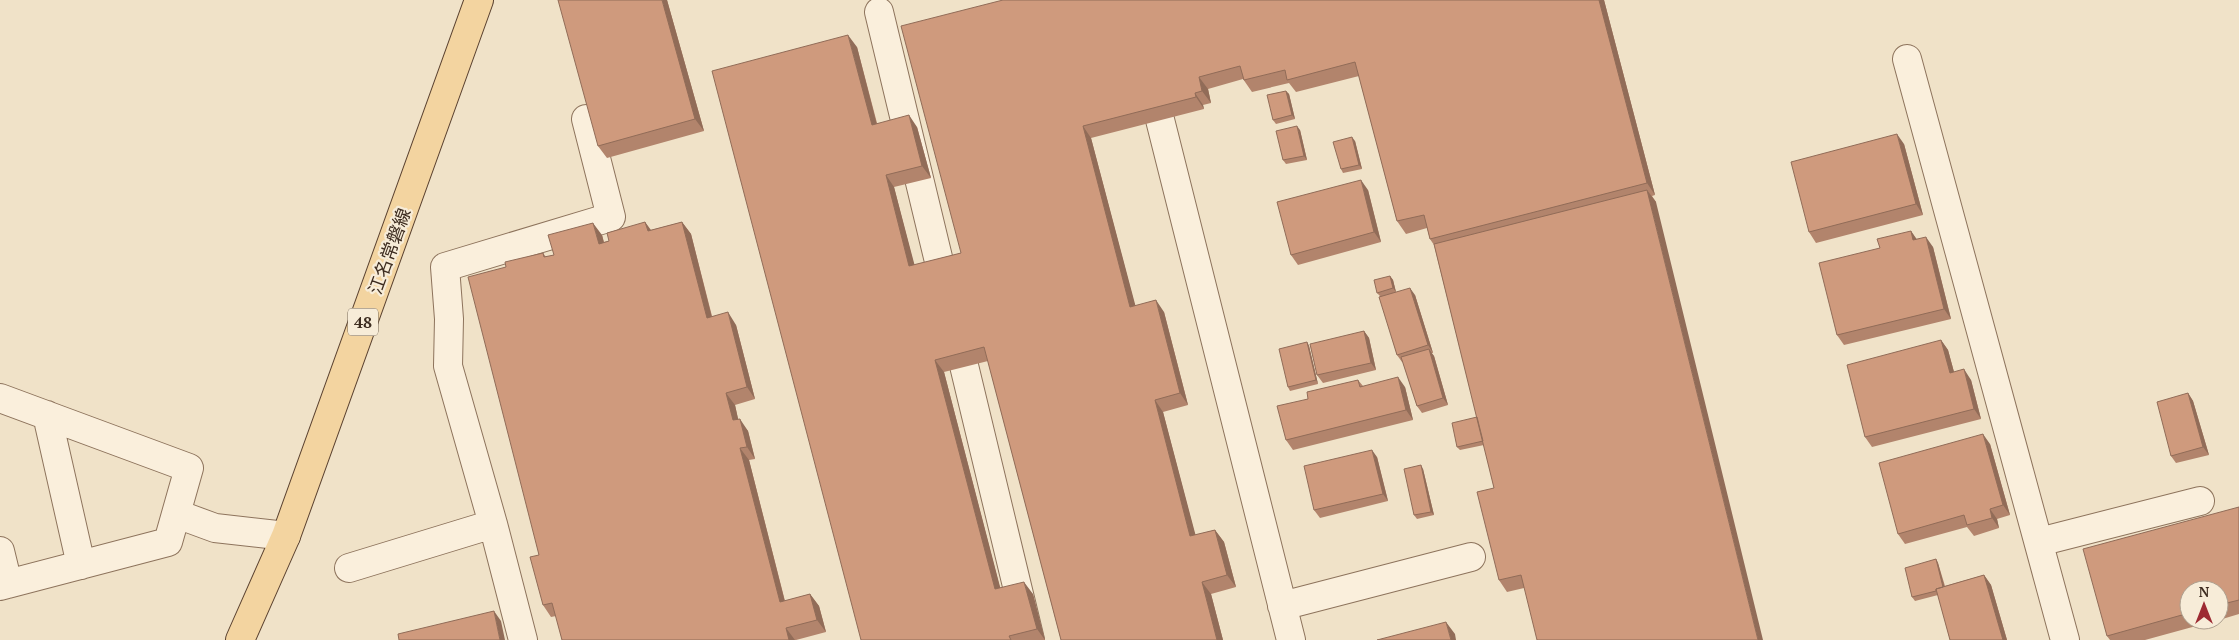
<svg xmlns="http://www.w3.org/2000/svg" width="2239" height="640" viewBox="0 0 2239 640" font-family="'PT Serif','Noto Sans JP',serif">
	<rect width="100%" height="100%" fill="#f0e2c8"/>
	<g fill="none" stroke-linecap="round" stroke-linejoin="round">
		<defs>
			<path id="minor" d="M879 12 1030 640
				M1907 59 2065 640
				M1151 84 1291 640
				M0 398 189 468 168 542 0 586
				M47 415 81 565
				M177 514 215 528 286 536
				M2039 542 2200 501
				M0 551 8 584
				M349 568 493 524
				M1282 606 1471 557
				M523 640 493 524 448 366 449 319 445 267 611 217 586 119"/>
			<path id="major" d="M240 640 286 536 479 0"/>
		</defs>
		<use href="#minor" stroke="#8d735c" stroke-width="30"/>
		<use href="#major" stroke="#5b4230" stroke-width="30"/>
		<use href="#minor" stroke="#faefdc" stroke-width="28"/>
		<use href="#major" stroke="#f3d4a0" stroke-width="28"/>
	</g>
	<path fill="#b2846c" d="M667 0 704 131 607 158 598 146Z
		M1003 0H1604L1655 195 1652 196 1656 202 1524 588 1507 592 1499 580 1494 488 1484 445 1460 450 1457 447 1477 417 1434 245 1430 239 1427 228 1406 234 1397 221 1359 76 1296 92 1289 83 1252 92 1243 79 1208 89 1211 103 1203 105 1204 109 1091 138 1135 306 1164 312 1188 405 1163 412 1195 535 1215 530 1224 542 1236 587 1211 594 1223 640H1061L988 361 944 372 1000 588 1033 594 1045 640H861L857 47 877 123 917 127 931 178 894 187 914 265 961 253Z
		M1286 91 1289 94 1295 119 1276 124 1273 120Z
		M1300 130 1307 160 1286 164 1283 160Z
		M1355 141 1362 169 1343 173 1341 169Z
		M1904 144 1923 215 1816 243 1809 232Z
		M1368 190 1381 242 1298 265 1291 255Z
		M645 222 651 230 682 222 691 234 712 316 736 325 755 399 735 405 738 419 748 431 755 459 749 460 785 601 810 594 819 606 826 632 796 640H562L556 616 551 617 543 605 539 555 506 267 543 253 546 257 554 255 602 235 604 242 609 241Z
		M1911 231 1916 239 1933 247 1951 319 1844 345 1837 335 1880 248Z
		M1390 276 1393 280 1396 292 1415 295 1433 353H1431L1434 356 1448 405 1422 413 1417 406 1403 362H1402L1397 355 1380 296 1377 293Z
		M1364 331 1369 338 1376 370 1323 383 1317 375Z
		M1941 340 1948 350 1954 372 1971 380 1981 419 1872 447 1865 437Z
		M1307 342 1309 346 1318 384 1290 391 1288 387Z
		M1358 380 1363 386 1405 387 1413 420 1293 450 1286 440 1308 399Z
		M2188 393 2193 401 2209 455 2176 463 2171 456Z
		M1990 444 2010 515 1997 519 1999 528 1974 536 1967 527 1905 544 1898 534Z
		M1377 457 1388 501 1320 518 1314 510Z
		M1423 469 1434 515 1417 519 1414 515Z
		M2239 507V614L2219 620V590H2189V620H2218L2145 640H2110L2107 636Z
		M1936 559 1938 563 1945 586 1984 575 1991 585 2007 640H1950L1938 595 1915 601 1912 597Z"/>
	<path fill="#916c58" d="M662 0H667L704 131 695 119Z
		M1599 0H1604L1655 195 1647 183Z
		M848 35 857 47 880 137 872 125Z
		M1199 77 1208 89 1211 103 1202 91Z
		M1286 91 1289 94 1295 119 1292 115Z
		M1195 93 1203 105 1204 109 1196 97Z
		M909 115 917 127 931 178 922 166Z
		M1083 126 1091 138 1139 319 1130 307Z
		M1297 126 1300 130 1307 160 1304 156Z
		M1897 134 1904 144 1923 215 1916 204Z
		M1352 137 1355 141 1362 169 1359 165Z
		M886 175 894 187 918 278 909 266Z
		M1361 180 1368 190 1381 242 1374 232Z
		M1647 190 1656 202 1763 640H1758Z
		M645 222 654 235 648 231Z
		M682 222 691 234 715 330 707 318Z
		M593 223 602 235 607 256 599 244Z
		M1911 231 1918 241 1913 240Z
		M1926 237 1933 247 1951 319 1944 309Z
		M1390 276 1393 280 1396 292 1393 288Z
		M1410 288 1415 295 1433 353 1428 345Z
		M1156 300 1164 312 1188 405 1180 393Z
		M728 312 736 325 755 399 747 387Z
		M1364 331 1369 338 1376 370 1371 363Z
		M1941 340 1948 350 1957 383 1950 373Z
		M1307 342 1309 346 1318 384 1316 380Z
		M1429 349 1434 356 1448 405 1443 398Z
		M935 360 944 372 1004 602 995 589Z
		M1964 369 1971 380 1981 419 1974 409Z
		M1398 377 1405 387 1413 420 1406 410Z
		M726 393 735 405 741 432 733 420Z
		M2188 393 2193 401 2209 455 2203 447Z
		M1155 400 1163 412 1199 548 1190 536Z
		M740 419 748 431 755 459 747 447Z
		M1983 434 1990 444 2010 515 2003 505Z
		M740 448 749 460 788 614 780 602Z
		M1372 450 1377 457 1388 501 1383 494Z
		M1421 465 1423 469 1434 515 1431 512Z
		M1990 509 1997 519 1999 528 1992 518Z
		M1215 530 1224 542 1236 587 1227 575Z
		M1936 559 1938 563 1946 593 1944 589Z
		M1984 575 1991 585 2007 640H2003Z
		M1024 582 1033 594 1045 640 1037 629Z
		M1202 582 1211 594 1223 640H1217Z
		M810 594 819 606 826 632 817 620Z
		M494 611 501 621 505 640H500Z
		M1446 622 1455 634 1456 640H1451Z
		M786 628 795 640H789Z"/>
	<path fill="#cf9a7d" stroke="#916c58" d="M558 0H662L695 119 598 146Z
		M1003 0H1599L1647 183 1430 239 1424 215 1397 221 1355 62 1287 80 1285 70 1244 80 1240 66 1199 77 1202 91 1195 93 1196 97 1083 126 1130 307 1156 300 1180 393 1155 400 1190 536 1215 530 1227 575 1202 582 1217 640H1061L984 347 935 360 995 589 1024 582 1037 629 1009 636 1011 640H861L712 71 848 35 872 125 909 115 922 166 886 175 909 266 961 253 901 26Z
		M1286 91 1292 115 1273 120 1267 95Z
		M1297 126 1304 156 1283 160 1276 131Z
		M1897 134 1916 204 1809 232 1791 162Z
		M1352 137 1359 165 1341 169 1333 142Z
		M1361 180 1374 232 1291 255 1277 202Z
		M1647 190 1758 640H1537L1521 575 1499 580 1477 492 1494 488 1434 244Z
		M645 222 648 231 682 222 707 318 728 312 747 387 726 393 733 420 740 419 747 447 740 448 780 602 810 594 817 620 786 628 789 640H562L552 603 543 605 530 557 539 555 468 277 506 267 505 262 543 253 544 257 554 255 548 235 593 223 599 244 609 241 607 233Z
		M1911 231 1913 240 1926 237 1944 309 1837 335 1819 263 1880 248 1877 239Z
		M1390 276 1393 288 1377 293 1374 280Z
		M1410 288 1428 345 1397 355 1379 297Z
		M1364 331 1371 363 1317 375 1310 344Z
		M1941 340 1950 373 1964 369 1974 409 1865 437 1847 365Z
		M1307 342 1316 380 1288 387 1279 349Z
		M1429 349 1443 398 1417 406 1401 357Z
		M1398 377 1406 410 1286 440 1277 406 1308 399 1307 392 1358 380 1360 387Z
		M2188 393 2203 447 2171 456 2157 402Z
		M1477 417 1483 441 1457 447 1452 423Z
		M1983 434 2003 505 1990 509 1992 518 1967 525 1964 515 1898 534 1879 463Z
		M1372 450 1383 494 1314 510 1304 466Z
		M1421 465 1431 512 1414 515 1404 469Z
		M2239 507V600L2219 605V590H2189V613L2107 636 2083 549Z
		M1936 559 1943 587 1936 589V591L1912 597 1905 568Z
		M1984 575 2003 640H1950L1936 589Z
		M494 611 500 640H399L398 634Z
		M1446 622 1451 640H1377Z"/>
	<g text-anchor="middle" dominant-baseline="central" stroke-width="4.5" stroke-linejoin="round" paint-order="stroke">
		<rect fill="#f7ecd8" stroke="#756657" stroke-width="1" x="348" y="308.5" width="30" height="27" rx="4"/>
		<g font-size="16" font-weight="bold" fill="#3d2c20">
			<text x="363" y="322">48</text>
		</g>
		<g font-size="18" fill="#3d2c20" stroke="#f7ecd8">
			<text transform="translate(389 251) rotate(-70)">江名常磐線</text>
		</g>
	</g>
	<g transform="translate(2204 605)"><circle r="24" fill="#f7ecd8" stroke="#ad9f8e"/>
	<path d="M0-4L9 19L0 12L-9 19Z" fill="#9d2a32"/>
	<text y="-8" font-size="14" font-weight="bold" text-anchor="middle" fill="#3d2c20">N</text>
	</g>
</svg>
